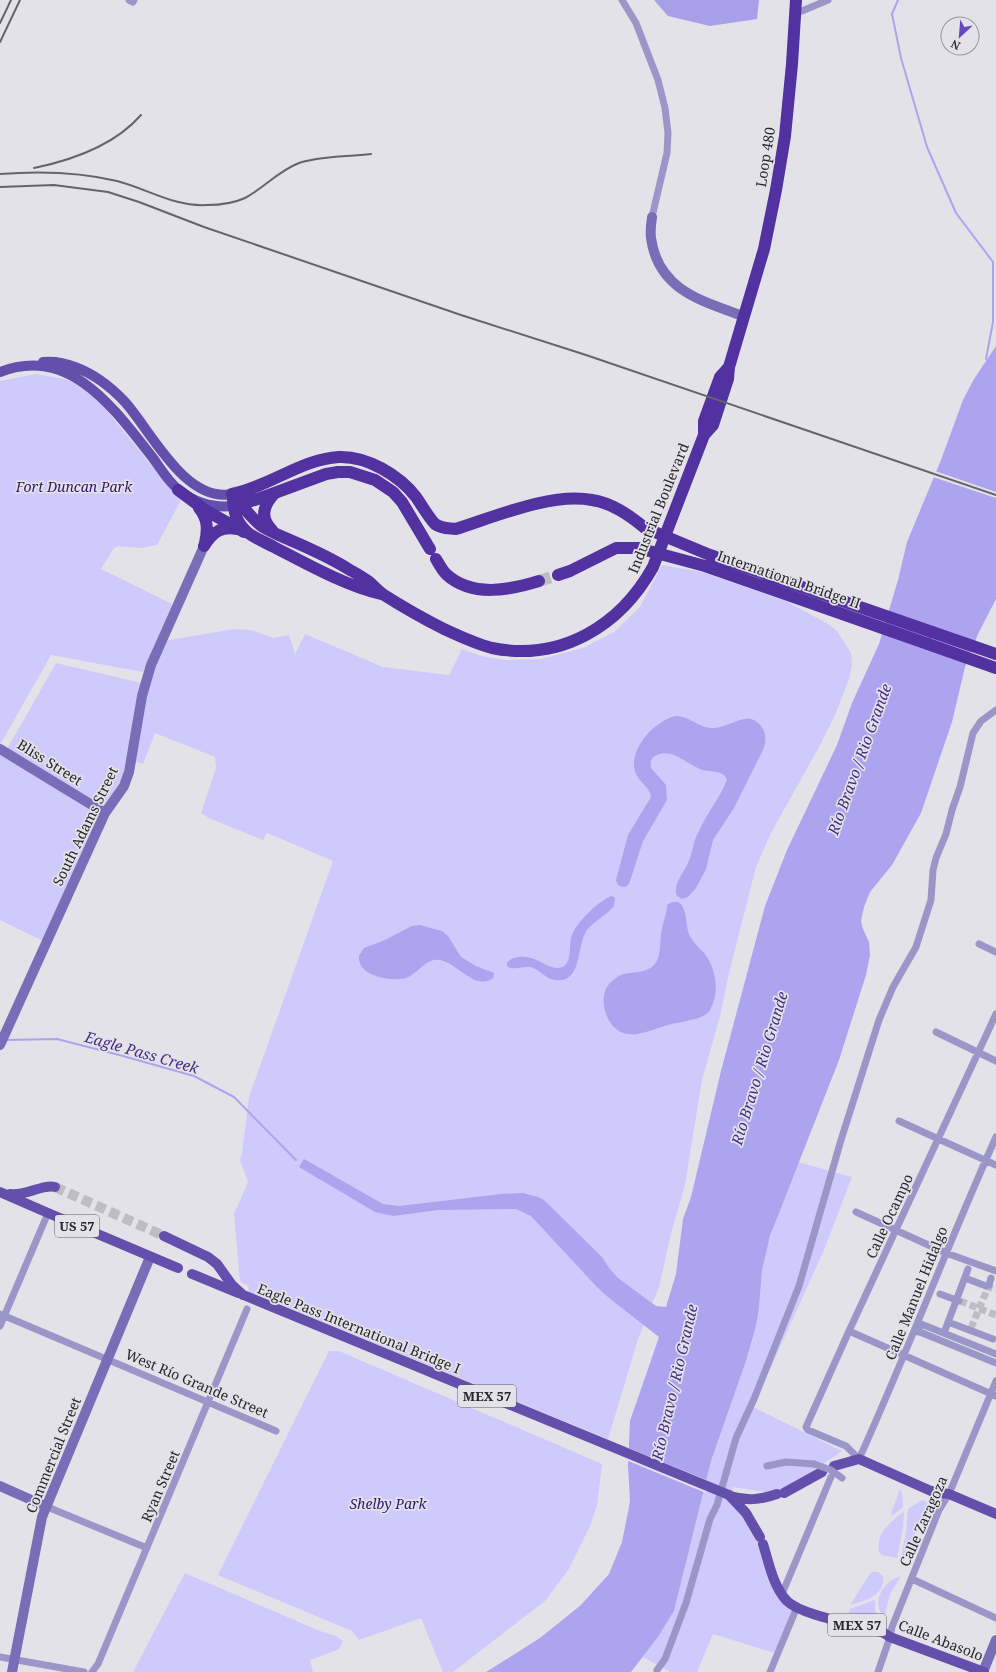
<svg xmlns="http://www.w3.org/2000/svg" width="996" height="1672" viewBox="0 0 996 1672" font-family="'Noto Serif',serif">
	<rect width="100%" height="100%" fill="#e3e2e9"/>
	<path fill="#cfcafb" d="M36 374 64 379 78 384 97 399 158 473 182 498 157 545 141 548 119 546 114 548 101 569 172 604 143 672 51 655 0 745V381Z
		M662 565 702 572 786 601 828 624 837 631 851 653 852 665 849 679 835 715 819 747 771 833 756 867 729 973 720 1016 702 1080 685 1184 670 1238 659 1287 638 1339 608 1439 248 1291 249 1287 240 1281 234 1214 248 1182 240 1160 242 1153 249 1097 333 861 267 833 263 840 209 818 201 813 216 768 215 757 155 733 143 764 134 761 147 689 164 641 234 629 251 630 273 638 289 635 295 654 305 634 383 667 449 675 462 649 481 656 506 660 541 659 583 648 614 632 640 607Z
		M56 663 142 683 122 779 104 806 86 801 6 751Z
		M0 754 101 814 43 941 0 920Z
		M798 1162 852 1177 824 1250 753 1407 842 1451 780 1494 732 1487 738 1502 749 1512 780 1593 798 1607 778 1654 713 1634 697 1672H670L643 1657 658 1637 674 1611 711 1461 746 1361 756 1326 759 1308 762 1270 766 1250 778 1214Z
		M329 1351H339L602 1464 597 1505 590 1526 569 1569 545 1601 453 1672H443L421 1618 359 1640 352 1631 218 1575Z
		M900 1489 902 1493 903 1507 892 1516 891 1513Z
		M924 1500C931 1506 930 1511 927 1519L922 1517 912 1541 916 1543 910 1554 901 1559 906 1531 908 1509 920 1501Z
		M904 1511 903 1528 897 1558 882 1555 879 1552C875 1533 891 1522 904 1511Z
		M871 1572H878L883 1576C885 1596 865 1601 850 1605Z
		M185 1573 320 1631 336 1636 343 1641 339 1649 310 1660 313 1672H133Z
		M901 1576 890 1594 884 1618C871 1602 883 1581 901 1576Z
		M875 1600V1610L880 1622 848 1613 850 1609Z"/>
	<path fill="#a99ee8" d="M654 0H759L757 19 710 26 668 16Z"/>
	<path fill="#aea3ee" d="M996 346V599L978 634 965 667 952 722 921 813 892 865 870 892 864 907 861 921 863 929 869 942 870 955 866 975 839 1060 770 1236 762 1270 759 1308 756 1326 746 1361 711 1461 674 1611 658 1637 631 1672H486L540 1638 581 1605 609 1574 622 1542 628 1512 630 1501 628 1466 630 1421 659 1337 609 1298 596 1286 531 1216 516 1209 438 1210 393 1216 375 1212 299 1167 304 1159 383 1204 399 1206 501 1194 523 1193 538 1197 544 1200 602 1257 609 1268 618 1278 656 1306 666 1307 676 1274 683 1219 691 1197 721 1071 765 906 787 850 837 745 852 703 879 644 898 580 907 542 941 460 963 400 974 379Z
		M676 716C689 716 698 727 711 728 729 730 746 708 761 726 767 734 766 742 763 750L734 808 713 840 706 869 696 888 688 897 682 899 677 896C672 885 684 873 688 863 693 852 693 841 699 831 707 813 720 798 727 780 724 769 708 773 700 769 687 764 672 748 657 755 651 757 650 762 651 768L666 785 667 800 643 841 629 884 625 887C620 887 617 885 616 880L628 835 651 797C650 787 640 783 636 774 626 751 655 720 676 716Z
		M612 896 615 898 614 906C607 915 594 921 587 930 576 945 583 984 555 980 546 979 540 970 531 967 523 966 513 971 507 966V963C510 959 513 958 518 957 538 954 548 972 563 967 573 960 568 946 572 935 577 922 599 900 612 896Z
		M672 902H678C689 909 684 927 691 938 695 944 700 949 705 954 715 968 719 987 713 1003 711 1008 710 1012 705 1015 692 1022 675 1022 661 1027 649 1031 636 1037 623 1033 606 1027 597 998 609 984 613 980 619 975 624 974 634 972 648 973 655 964 662 954 659 941 662 929 663 921 667 914 667 905Z
		M420 925 442 931 448 936 461 957 476 966 494 973 493 978C473 993 454 956 434 960 423 962 417 974 406 978 392 982 357 976 359 956L364 948 385 940 412 926Z"/>
	<path fill="#e3e2e9" d="M935 471 996 492V498L933 477Z
		M626 1447 709 1481 706 1493 626 1460Z"/>
	<g fill="none" stroke-linecap="round" stroke-linejoin="round">
		<path stroke="#aea3ee" stroke-width="2" d="M898 0 892 14 901 58 927 147 956 213 993 262V322L986 359
			M6 1040 57 1039 123 1056 194 1076 234 1097 296 1160"/>
		<path stroke="#bebdc3" stroke-width="7" stroke-dasharray="7 3.5" stroke-linecap="butt" d="M986 1286 996 1290
			M960 1301 996 1315
			M971 1328 989 1285"/>
		<path stroke="#bebdc3" stroke-width="10" stroke-dasharray="10 5" stroke-linecap="butt" d="M55 1187 164 1236"/>
		<path stroke="#bebdc3" stroke-width="12" stroke-dasharray="12 6" stroke-linecap="butt" d="M539 581 558 575"/>
		<path stroke="#9b95c8" stroke-width="7" d="M129 0 133 2 134 0
			M622 0 636 23 658 80 665 108 668 133 667 153 652 217
			M795 13 802 11 828 0
			M979 944 996 952
			M996 1014 849 1331 806 1427 808 1430 846 1446 859 1459C907 1353 948 1244 996 1137
			M936 1032 996 1061
			M899 1121 996 1165
			M856 1212 946 1253 996 1271
			M965 1278 986 1286
			M989 1285 991 1278
			M940 1294 959 1301
			M0 1314 276 1431
			M948 1322 993 1339
			M0 1326 48 1213
			M915 1330 996 1363
			M849 1331 996 1396
			M918 1332 921 1324 996 1354
			M944 1333 968 1269
			M767 1466 786 1462 814 1464
			M45 1506 147 1548
			M912 1579 996 1618
			M782 1594 831 1477
			M0 1657 84 1672
			M657 1670 665 1659 686 1603 710 1519 717 1505 736 1438 754 1399 799 1286 841 1140 879 1020 893 987 916 947 931 900 933 870 936 858 946 834 952 810 960 787 973 733 981 721 996 710
			M92 1672 98 1664 247 1309
			M770 1672 797 1607
			M878 1672 890 1637 892 1627 939 1510 949 1494 996 1381"/>
		<path stroke="#7a6db8" stroke-width="10" d="M652 217C651 224 650 231 651 238 658 290 702 301 743 316
			M0 749 105 813
			M0 1045 105 813 124 786 129 772 142 696 151 665 204 546
			M0 1486 45 1506
			M12 1672 42 1517 150 1257
			M983 1672 996 1640"/>
		<path stroke="#634fac" stroke-width="10" d="M43 362C54 361 65 363 75 367 94 374 111 387 125 402 151 431 185 503 232 494
			M0 372C70 344 115 410 153 458 161 469 169 483 180 491 196 503 214 508 233 506
			M0 1192 48 1213 178 1268
			M10 1194C27 1196 42 1184 55 1187
			M164 1236 208 1257 217 1264 232 1285 243 1295
			M192 1274 238 1293
			M834 1466 859 1459 931 1491 940 1493 949 1494 996 1514
			M784 1493 822 1472
			M729 1495 746 1513 760 1537
			M730 1496C747 1501 760 1500 777 1494
			M763 1544C769 1563 773 1586 787 1601 802 1616 861 1625 884 1633L890 1637 984 1672"/>
		<path stroke="#5132a0" stroke-width="12" d="M704 435V421L720 377 729 367
			M178 490 205 510 244 532
			M232 494C243 505 250 518 263 527 271 532 281 536 290 540 311 549 331 558 350 570 356 573 362 577 368 581 373 585 378 591 384 595 403 607 424 619 444 629 459 636 476 644 492 648 561 662 620 626 653 567L704 435 713 425 728 379 729 367 764 249 776 190 785 136 792 64 796 0
			M232 494C269 487 301 459 339 457 367 456 399 475 416 497 421 504 429 518 435 524 442 529 448 528 456 529 494 517 552 492 592 500 612 503 629 515 645 528
			M233 499C234 512 236 522 247 532 254 538 265 542 274 547 305 563 346 586 381 594
			M235 506 261 498 326 474 338 472H350L375 480 393 492 402 502 430 549
			M199 508C208 519 208 529 205 543
			M272 530C260 518 263 506 274 494
			M204 546C213 532 221 526 237 529
			M436 559C439 564 442 570 446 574 472 598 510 590 539 581
			M558 575 570 571 616 548H638
			M932 632 996 654
			M928 644 996 668"/>
		<path stroke="#656468" stroke-width="2" d="M0 23 11 0
			M0 42 20 0
			M34 168C73 160 114 146 141 115
			M0 174C39 171 79 172 117 181 148 189 174 207 207 205 219 205 234 203 245 198 264 188 278 171 299 163 321 156 347 157 371 154
			M0 187 54 185 108 192 139 202 204 227 461 315 586 355 996 495"/>
		<path stroke="#9b95c8" stroke-width="7" d="M814 1464 831 1470 842 1478"/>
		<path stroke="#634fac" stroke-width="10" d="M246 1296 729 1495"/>
		<path stroke="#5132a0" stroke-width="12" d="M645 528 710 555 932 632
			M638 548 705 566 928 644"/>
	</g>
	<g text-anchor="middle" dominant-baseline="central" stroke-width="3.5" stroke-linejoin="round" paint-order="stroke">
		<g fill="#e3e2e9" stroke="#605f63" stroke-width="1">
			<rect x="55" y="1215" width="44" height="22" rx="3"/>
			<rect x="458" y="1385" width="58" height="22" rx="3"/>
			<rect x="828" y="1614" width="58" height="22" rx="3"/>
		</g>
		<g font-size="13" font-weight="bold" fill="#28272a">
			<text x="77" y="1226">US 57</text>
			<text x="487" y="1396">MEX 57</text>
			<text x="857" y="1625">MEX 57</text>
		</g>
		<g font-size="14" fill="#28272a" stroke="#e3e2e9">
			<text transform="translate(765 157) rotate(-81)">Loop 480</text>
			<text transform="translate(658 508) rotate(-68)">Industrial Boulevard</text>
			<text transform="translate(789 579) rotate(19)">International Bridge II</text>
			<text transform="translate(50 762) rotate(32)">Bliss Street</text>
			<text transform="translate(85 826) rotate(-64)">South Adams Street</text>
			<text transform="translate(889 1216) rotate(-65)">Calle Ocampo</text>
			<text transform="translate(916 1293) rotate(-68)">Calle Manuel Hidalgo</text>
			<text transform="translate(359 1328) rotate(22)">Eagle Pass International Bridge I</text>
			<text transform="translate(197 1383) rotate(23)">West Río Grande Street</text>
			<text transform="translate(53 1455) rotate(-68)">Commercial Street</text>
			<text transform="translate(160 1486) rotate(-67)">Ryan Street</text>
			<text transform="translate(923 1521) rotate(-66)">Calle Zaragoza</text>
			<text transform="translate(941 1640) rotate(21)">Calle Abasolo</text>
		</g>
		<g font-size="14" font-style="italic" fill="#31156b" stroke="#e3e2e9">
			<text x="74" y="486">Fort Duncan Park</text>
			<text x="388" y="1503">Shelby Park</text>
		</g>
		<g font-size="15" font-style="italic" fill="#442e84" stroke="#e3e2e9">
			<text transform="translate(859 759) rotate(-70)">Río Bravo / Rio Grande</text>
			<text transform="translate(142 1052) rotate(16)">Eagle Pass Creek</text>
			<text transform="translate(759 1068) rotate(-73)">Río Bravo / Rio Grande</text>
			<text transform="translate(674 1382) rotate(-77)">Río Bravo / Rio Grande</text>
		</g>
	</g>
	<g transform="translate(960 36) rotate(206)"><circle r="19" fill="#e3e2e9" stroke="#98979d"/>
	<path d="M0-3L7 15L0 10L-7 15Z" fill="#6646bf"/>
	<text y="-6" font-size="11" font-weight="bold" text-anchor="middle" fill="#28272a">N</text>
	</g>
</svg>
